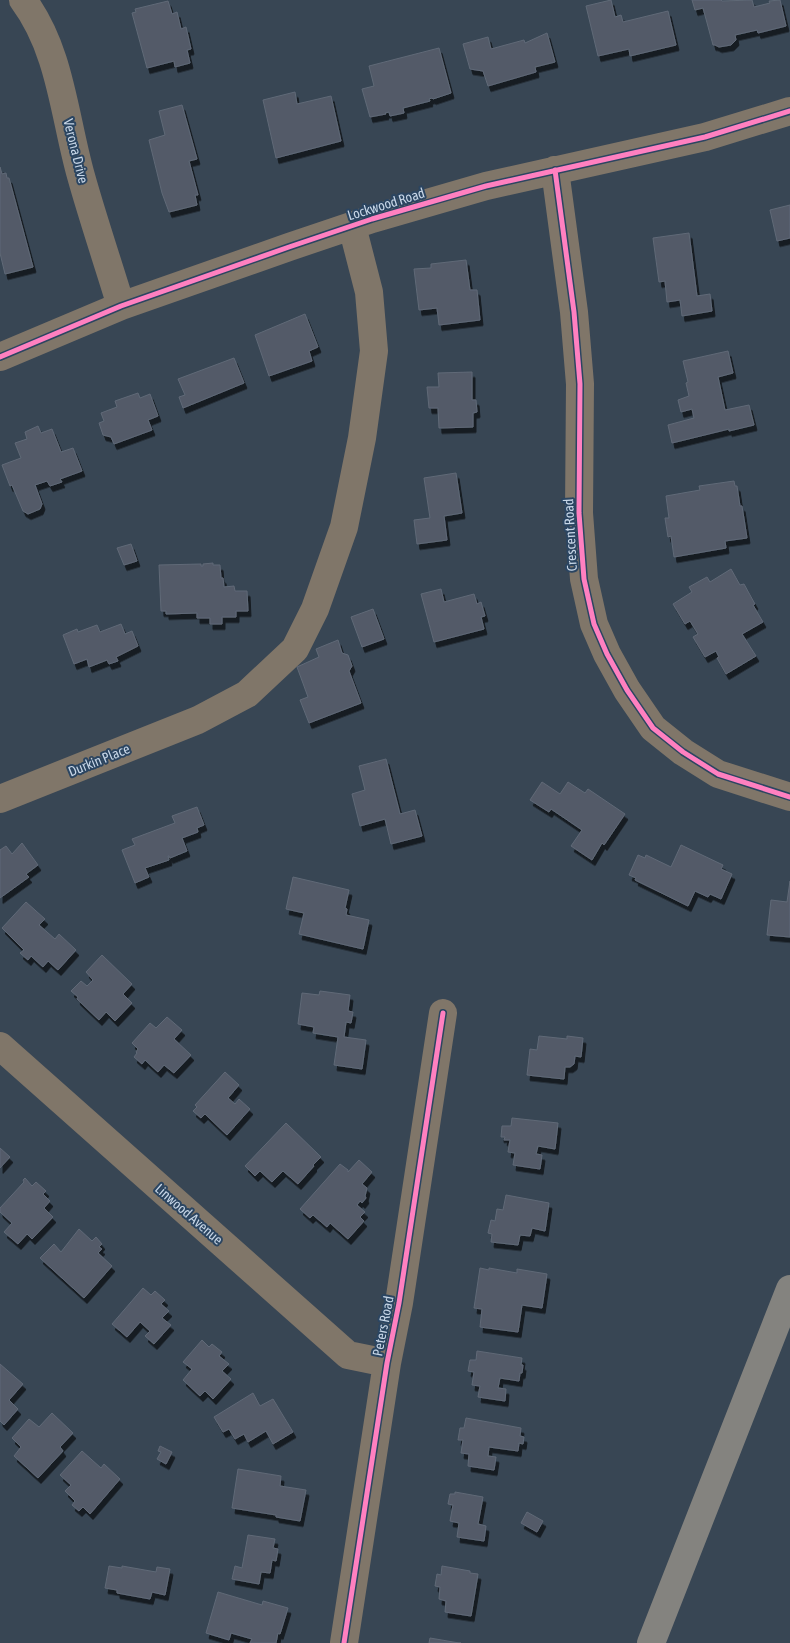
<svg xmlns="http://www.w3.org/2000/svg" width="790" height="1643" viewBox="0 0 790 1643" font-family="'Asap Condensed',sans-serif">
	<defs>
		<filter id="shadow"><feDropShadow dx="3" dy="5.5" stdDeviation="0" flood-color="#0009"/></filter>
	</defs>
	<rect width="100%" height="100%" fill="#384654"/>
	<path fill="#525a68" stroke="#606977" filter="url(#shadow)" d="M611 0 615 17 621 15 623 22 668 11 676 45 630 56 629 49 598 56 586 6Z
		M692 0H721L722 1 752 0 754 7 770 3 769 1 780 0 786 26 758 33 757 30 735 35 736 40 731 45 719 47 715 45H713L703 8 695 10Z
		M168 1 172 14 177 12 181 29 186 27 191 49 187 50 190 63 175 67 174 61 147 68 132 13 136 12 135 9Z
		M547 33 555 62 535 67 536 72 488 86 483 71 470 69 463 44 488 37 491 49 524 40 525 43Z
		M439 48 451 93 433 99 432 98 429 99 430 101 403 108 404 113 390 116 389 112 385 113 386 114 370 117 362 89 374 86 369 66Z
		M295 92 297 104 331 96 341 141 276 158 263 100Z
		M182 105 197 159 189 161 198 195H195L197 205 169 212 162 193 149 140 165 135 159 111Z
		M0 167 2 174 6 173 7 178H9L33 267 5 274 0 253Z
		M790 205V238L777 241 770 210Z
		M689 233 697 296 710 294 712 311 682 316 680 300 667 302 665 281 659 282 653 238Z
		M466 260 470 290H477L480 320 439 325 437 308 419 310 414 269 431 268V264Z
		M305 314 318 347 309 351 312 361 269 376 255 335Z
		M728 351 733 373 718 377 725 410 749 405 754 425 729 431V429L672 443 668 425 694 418 692 409 681 412 678 400 689 396 686 383 688 382 683 361Z
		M234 358 244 383 183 408 179 397 185 395 178 379Z
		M472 372V400H476L477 412 473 413V427L439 428 438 408H429L427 387H439L438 373Z
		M138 393 140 398 150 394 158 416 148 420 152 430 114 444 111 437 103 435 99 423 104 421 101 413 117 407 115 401Z
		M38 426 41 433 52 429 61 452 73 448 82 471 60 479 62 482 50 486 47 481 35 485 42 504 40 509 28 514 23 511 12 485 10 486 2 465 21 458 15 443 27 439 25 432Z
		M456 473 462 513 444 516 447 540 417 544 414 520 430 518 424 478Z
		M734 481 735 486H737L740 506H742L747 538 725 541 726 548 674 557 671 536 668 537 665 518H669L666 496 700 490 699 486Z
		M131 544 137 561 124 565 117 548Z
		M213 563V565H220L221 578H223L224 587 234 586 235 591H247L248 611H236V617H222V624H210V618H197V613L166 614V611H161L159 565 201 564V566H203V564Z
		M731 569 740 585 744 584 755 604 753 605 763 622 742 634 756 656 726 674 717 658 719 657 716 651 705 657 693 637 698 634 690 621 685 624 673 604 692 592 689 587 707 577 710 582Z
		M441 589 444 602 474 594 477 604 481 602 485 616 481 617 484 629 434 642 421 594Z
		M373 609 384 639 362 647 351 617Z
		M121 624 125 634 132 631 138 646 116 657 118 661 109 664 107 660 89 667 87 659 74 664 63 635 77 629 78 632 97 625 100 632Z
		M338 640 342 653 348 655 352 666 349 671 361 703 309 723 300 700 308 697 297 667 319 657 316 649Z
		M386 759 400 814 415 810 422 836 391 844 385 819 360 826 352 794 365 790 359 766Z
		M542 782 560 794 568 782 585 793 588 789 625 814 604 845 602 843 592 860 571 846 582 830 551 809 549 812 530 800Z
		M197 807 204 825 197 828 198 832 182 838 187 851 170 858 169 856H168L169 860 145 868 149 877 135 883 122 850 135 845 132 839 175 823 172 816Z
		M22 843 38 865 26 874 29 877 0 898V850L6 846 12 854Z
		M681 845 723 865 721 869 732 874 721 899 710 894 708 897 695 891 688 906 635 880 636 878 629 875 638 855 645 858 646 855 671 867Z
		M293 877 349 890 345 908 347 909 346 915 369 920 363 949 299 934 304 913 286 909Z
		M790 881V937L767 935 771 900 787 902Z
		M26 902 45 919 39 925 55 939 59 934 76 950 58 970 48 961 43 967 31 956 28 960 20 953 24 950 2 928Z
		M102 955 132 984 123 994 132 1003 115 1021 106 1012 99 1020 77 999 78 997 71 991 81 981 87 986 93 980 86 972Z
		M320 991 350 995 348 1011 353 1012 351 1023 346 1022 344 1037 366 1040 362 1069 334 1065 338 1037 313 1033 314 1027 298 1024 302 993 319 995Z
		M167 1017 182 1030 174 1039 191 1055 174 1073 164 1065 158 1072 145 1060 142 1064 134 1057 137 1053 136 1052 138 1049 132 1043 150 1023 156 1028Z
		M539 1036 567 1039V1036L583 1038 581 1057 575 1056 574 1064 570 1067H565L564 1079 527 1075 530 1049 537 1050Z
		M225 1072 239 1085 228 1098 235 1104 239 1099 250 1109 227 1135 205 1114 201 1118 193 1111 197 1107 195 1105Z
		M512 1118 558 1123 555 1149 538 1146 536 1154 542 1155 540 1169 513 1165 515 1153 508 1152 510 1140H504L505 1137H501L502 1126H511Z
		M286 1123 321 1157 313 1165 314 1166 298 1184 283 1171 272 1182 260 1171 255 1176 245 1166Z
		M0 1148 10 1157 0 1168Z
		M359 1160 372 1172 362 1184 367 1188 365 1196 366 1198 362 1203 360 1201 357 1205 365 1212 360 1217 364 1221 348 1239 330 1223 327 1227 313 1215 310 1218 300 1209 340 1164 348 1170V1172Z
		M25 1178 32 1186 36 1182 46 1191 43 1194 50 1201 44 1208 53 1217 32 1239 27 1234 18 1244 4 1232 12 1223 0 1212V1208L24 1182 23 1180Z
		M506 1195 549 1203 545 1231 532 1228 530 1236 520 1235 518 1245 491 1242 492 1234 488 1233 491 1220 495 1221 497 1209 503 1210Z
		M79 1229 92 1241 96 1237 102 1244 99 1247 102 1249 98 1253 112 1266 84 1298 40 1258 54 1244 61 1252Z
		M480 1268 489 1270V1268L517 1273V1269L547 1274 542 1308 522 1305 518 1332 480 1327 482 1309 474 1308Z
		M143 1288 151 1295 155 1291 165 1300 161 1304 169 1311 162 1318 171 1325 154 1344 145 1336 150 1331 140 1322 127 1337 112 1324Z
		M202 1340 209 1347 212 1344 222 1352 219 1356 229 1364 222 1371 231 1379 213 1399 205 1391 200 1396 183 1380 192 1369 183 1362Z
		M477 1351 522 1358 521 1365H523L522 1373H520L519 1381 500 1378 498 1388 506 1389 505 1401 478 1397 480 1386 472 1385 474 1372 468 1371 470 1360H476Z
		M0 1364 23 1384 9 1400 18 1409 4 1425 0 1421Z
		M253 1393 260 1406 273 1399 293 1432 273 1444 266 1431 248 1442 244 1434 235 1439 229 1429 223 1432 214 1417Z
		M52 1413 73 1433 60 1447 63 1451 38 1478 14 1456 21 1447 12 1438 29 1419 39 1427Z
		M466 1418 521 1428 520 1436 524 1437 523 1444 519 1443 518 1451 489 1447 488 1456 496 1457 494 1470 468 1466 469 1454 461 1453 463 1440H458L460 1428H464Z
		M160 1446 172 1452 166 1464 157 1459 161 1452 158 1451Z
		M82 1451 101 1468 104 1464 120 1479 90 1514 83 1507 79 1511 72 1505 75 1501 65 1491 71 1485 60 1475Z
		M238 1469 281 1476 280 1486 306 1490 300 1521 276 1517V1515L232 1508Z
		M455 1492 483 1497 478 1524 486 1526 484 1541 457 1537 459 1523 450 1521 453 1505 448 1504 450 1494H455Z
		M527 1512 543 1521 537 1532 521 1523Z
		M248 1535 275 1539 273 1548 278 1549 276 1561 272 1560 270 1573 261 1572 259 1584 232 1579 235 1566 242 1568Z
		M109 1566 122 1568V1566L156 1572 157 1567 170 1569 165 1595 152 1592 150 1599 117 1593V1590L105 1588Z
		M442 1566 470 1571V1573L478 1574 471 1616 445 1612 446 1601 439 1599 440 1587 435 1586 437 1574 441 1575Z
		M218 1592 262 1605 263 1601 288 1608 280 1634 278 1633 276 1643H250L252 1639 231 1633 229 1640 206 1633Z
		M430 1638 459 1643H461H429Z"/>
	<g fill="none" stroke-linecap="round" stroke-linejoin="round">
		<path stroke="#807669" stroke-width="28" d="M23 0C61 51 64 116 81 176 93 219 108 263 121 306
			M555 170 574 312 580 384 579 513 584 579 594 624 607 654 627 690 653 728 683 752 718 774 790 797
			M0 357 121 306 289 247 372 219 486 186 705 137 790 111
			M0 799 198 720 247 694 295 649 315 609 344 527 362 438 374 351 369 292 352 226
			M0 1046 348 1355 387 1363
			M344 1643 387 1363 399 1303 443 1013"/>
		<path stroke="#84837f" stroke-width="28" d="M651 1643 790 1289"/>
		<defs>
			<path id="cycleway" d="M555 170 574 312 580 384 579 513 584 579 594 624 607 654 627 690 653 728 683 752 718 774 790 797
				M0 357 121 306 289 247 372 219 486 186 705 137 790 111
				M344 1643 387 1363 399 1303 443 1013"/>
		</defs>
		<use href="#cycleway" stroke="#2b4561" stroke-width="8"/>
		<use href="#cycleway" stroke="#ff80c0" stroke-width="5"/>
	</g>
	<g text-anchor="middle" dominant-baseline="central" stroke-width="4" stroke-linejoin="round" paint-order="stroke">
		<g font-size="14" fill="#c7d6e7" stroke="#2b4561">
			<text transform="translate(76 151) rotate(76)">Verona Drive</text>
			<text transform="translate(386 204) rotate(-17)">Lockwood Road</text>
			<text transform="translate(570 535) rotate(-93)">Crescent Road</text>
			<text transform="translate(99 760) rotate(-22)">Durkin Place</text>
			<text transform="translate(189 1214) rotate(41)">Linwood Avenue</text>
			<text transform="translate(383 1326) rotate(-79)">Peters Road</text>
		</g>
	</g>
</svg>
